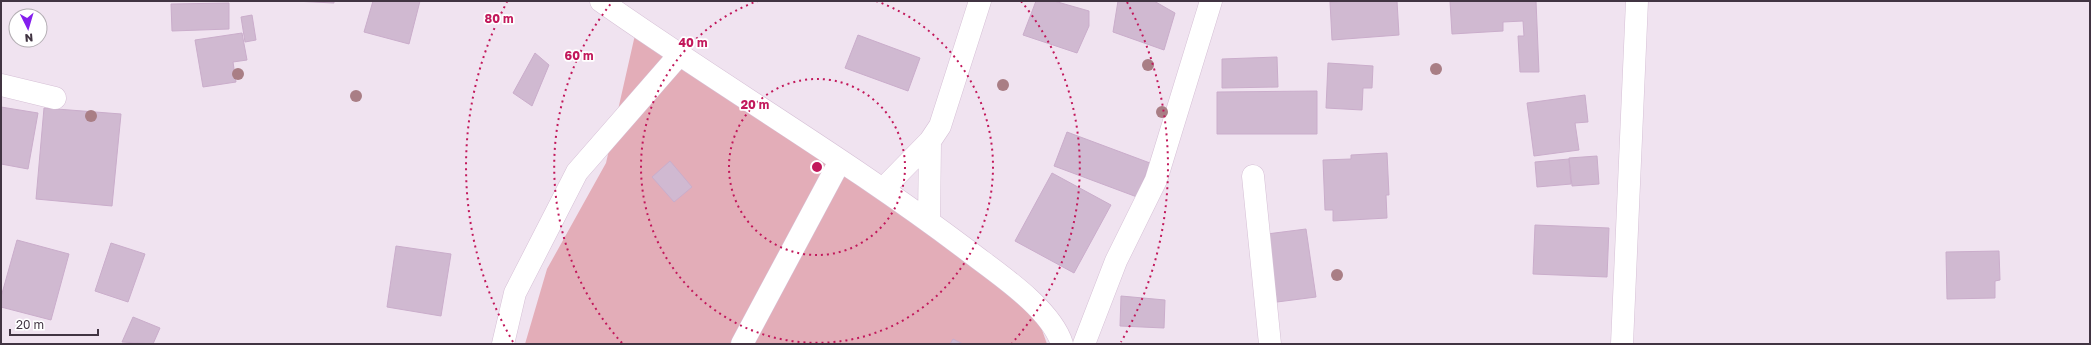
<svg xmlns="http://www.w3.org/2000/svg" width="2091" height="345" viewBox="0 0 2091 345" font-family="'Golos Text',sans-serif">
	<rect width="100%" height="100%" fill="#f0e3f0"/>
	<path fill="#e3adb8" d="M637 26 1010 283 1041 327 1047 344H525L547 269 606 163Z"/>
	<path fill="#d0b9d1" stroke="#caadcb" d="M294 1H334V3Z
		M373 1H420L409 44 364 32Z
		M1036 1H1054L1089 11V26L1077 53 1023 35Z
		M1118 1H1154L1175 13 1164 50 1113 32Z
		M1350 1H1397L1399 35 1332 40 1330 2Z
		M1450 1H1536L1539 72H1520L1518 36H1524L1523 21 1503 22V31L1452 34Z
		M229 3V29L172 31 171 4Z
		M252 15 256 40 245 42 241 17Z
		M242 33 247 60 233 62 236 82 203 87 195 40Z
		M858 35 920 58 908 91 845 68Z
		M535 53 549 65 532 106 513 93Z
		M1277 57 1278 87 1222 88V59Z
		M1328 63 1373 66 1372 88H1363L1362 110 1326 108Z
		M1317 91V134H1217V92Z
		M1585 95 1588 122 1575 123 1579 150 1534 156 1527 103Z
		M1 107 38 113 28 169 1 164Z
		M44 108 121 114 112 206 36 199Z
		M1067 132 1150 163 1137 197 1054 166Z
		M1387 153 1389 195H1386L1387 218 1333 221V210H1325L1323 160 1351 159V155Z
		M1597 156 1599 184 1572 186 1569 158Z
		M1569 159 1571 184 1537 187 1535 162Z
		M670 161 692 187 674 202 652 177Z
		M1052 173 1111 205 1074 273 1015 241Z
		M1535 225 1609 228 1607 277 1533 274Z
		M1306 229 1316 297 1277 302 1267 234Z
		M17 240 69 254 51 320 1 307V297Z
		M111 243 145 254 128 302 95 291Z
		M396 246 451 254 441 316 387 307Z
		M1999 251 2000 280 1995 281V298L1947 299 1946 252Z
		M1121 296 1165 300 1164 328 1120 326Z
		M133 317 160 328 153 344 122 342Z
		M953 339 963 344H950Z"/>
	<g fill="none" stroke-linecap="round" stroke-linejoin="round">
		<defs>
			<path id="minor" d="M601 1C723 87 853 163 971 253 1000 275 1051 309 1062 344
				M1 85 55 98
				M1253 176 1270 344
				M883 189 930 141 940 126 980 1
				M929 221 930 141
				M503 344 515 293 577 172 680 54
				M742 344 840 161
				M1084 344 1116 261 1156 180 1211 1
				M1622 344 1637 1"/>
		</defs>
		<use href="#minor" stroke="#d6c0d6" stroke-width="23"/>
		<use href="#minor" stroke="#fff" stroke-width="22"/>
	</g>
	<g fill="#a97e85">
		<circle cx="1148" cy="65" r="6"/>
		<circle cx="1436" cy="69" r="6"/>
		<circle cx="238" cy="74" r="6"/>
		<circle cx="1003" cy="85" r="6"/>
		<circle cx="356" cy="96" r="6"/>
		<circle cx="1162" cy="112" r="6"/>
		<circle cx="91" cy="116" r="6"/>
		<circle cx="1337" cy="275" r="6"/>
	</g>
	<g fill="none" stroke="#c2185b" stroke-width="2" stroke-dasharray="2 4">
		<circle cx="817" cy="167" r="88"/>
		<path d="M876 1A176 176 0 1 1 758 1"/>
		<path d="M622 343A263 263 0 0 1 613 1M1021 1A263 263 0 0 1 1012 343"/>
		<path d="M513 342A351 351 0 0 1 507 2M1127 2A351 351 0 0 1 1121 342"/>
	</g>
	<circle cx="817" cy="167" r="6" fill="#c2185b" stroke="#fff" stroke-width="2"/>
	<g font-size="12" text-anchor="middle" font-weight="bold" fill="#c2185b" stroke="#fff" stroke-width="3.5" stroke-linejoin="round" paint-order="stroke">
		<text x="499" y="23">80 m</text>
		<text x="693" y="47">40 m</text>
		<text x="579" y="60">60 m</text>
		<text x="755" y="109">20 m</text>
	</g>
	<rect width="2091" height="345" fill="none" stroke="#413442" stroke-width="4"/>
	<g transform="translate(28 28) rotate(175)"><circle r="19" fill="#ffffff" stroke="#b3aeb3"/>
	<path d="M0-3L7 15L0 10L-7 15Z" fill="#841eed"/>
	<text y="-6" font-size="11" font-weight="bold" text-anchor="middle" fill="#413442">N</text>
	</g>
	<path d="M10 329v6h88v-6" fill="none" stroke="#413442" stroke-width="2"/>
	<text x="16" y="329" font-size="12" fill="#413442" stroke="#ffffff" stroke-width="3" paint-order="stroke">20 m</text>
</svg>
